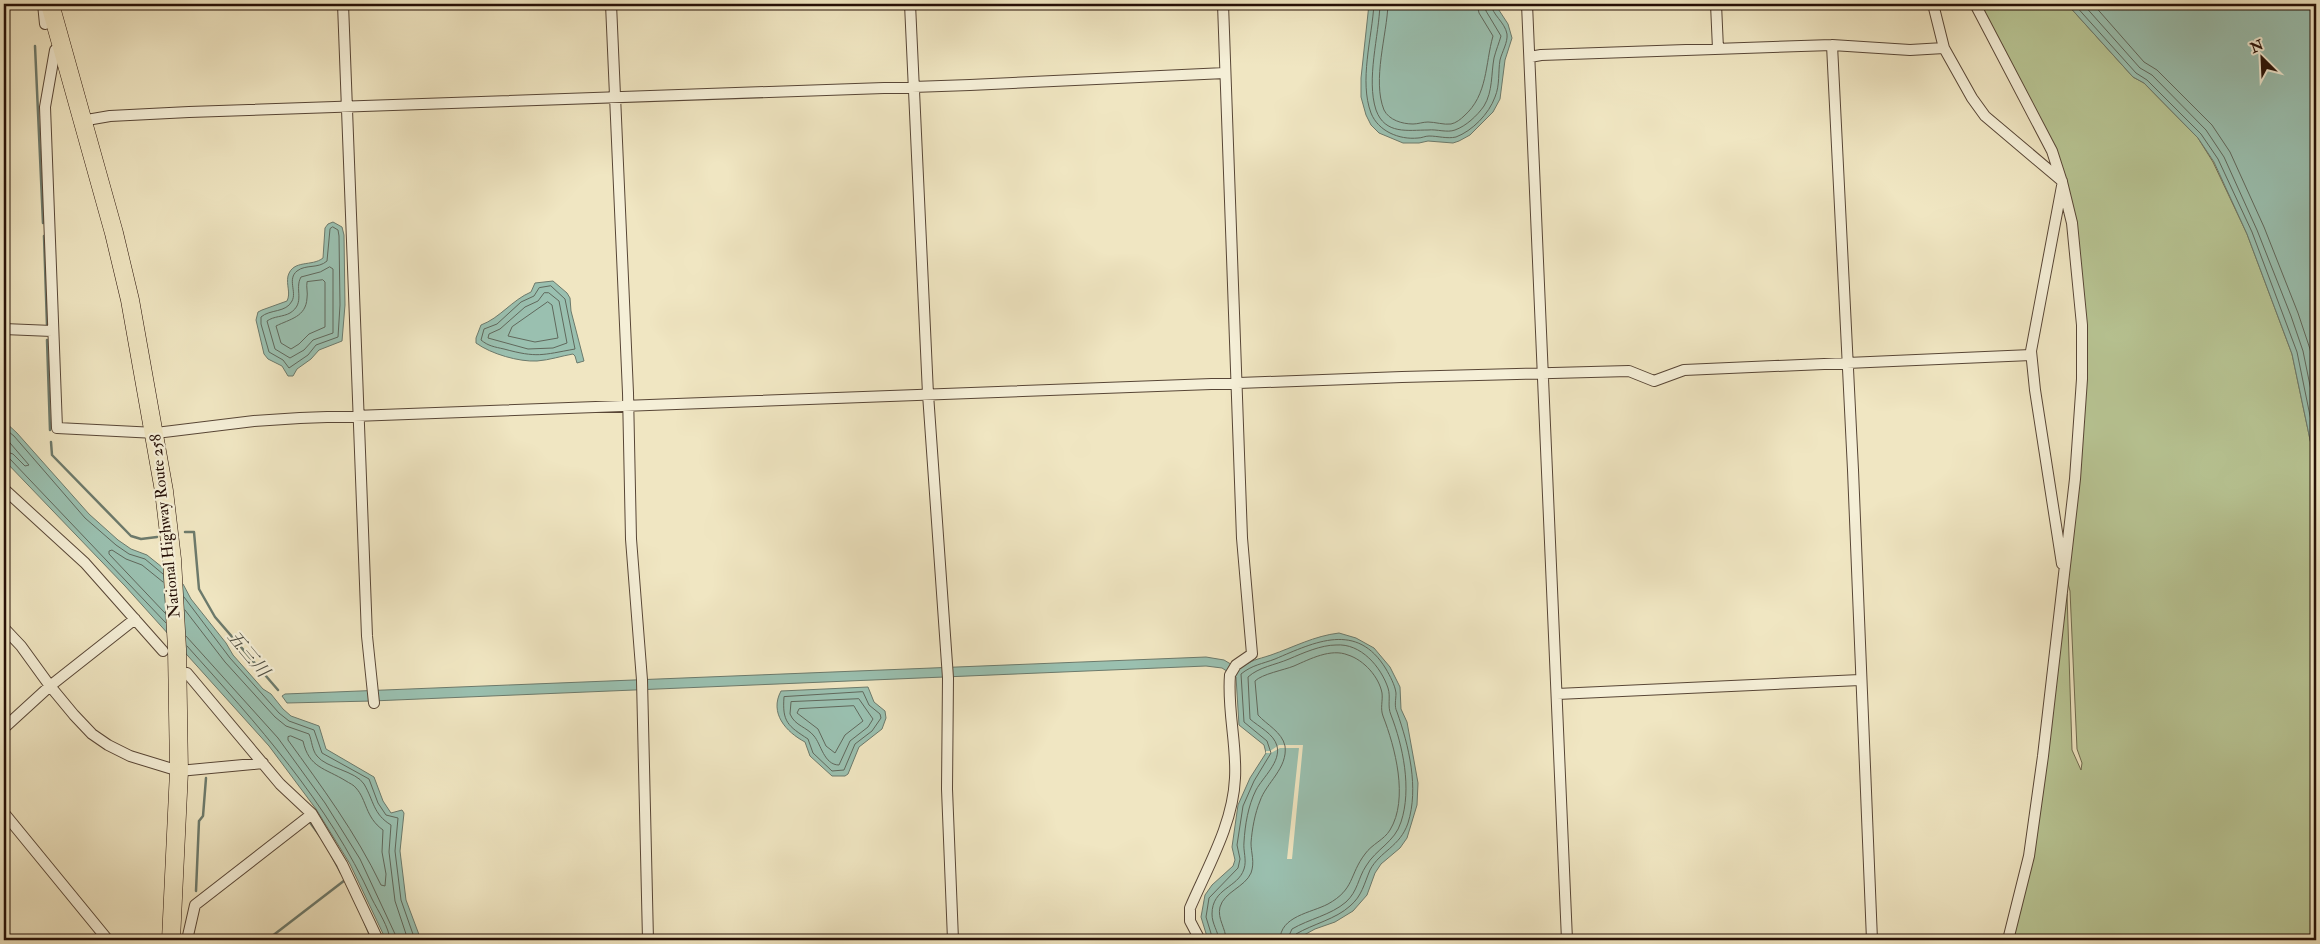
<svg xmlns="http://www.w3.org/2000/svg" width="2320" height="944" viewBox="0 0 2320 944" font-family="'IM FELL Double Pica','Noto Serif JP',serif">
	<rect width="100%" height="100%" fill="#f0e6c2"/>
	<filter id="stains"><feTurbulence type="fractalNoise" baseFrequency=".004" numOctaves="4"/><feColorMatrix values="0 0 0 0 .2 0 0 0 0 .09 0 0 0 0 .02 0 0 0 .5 -.17"/></filter>
	<radialGradient id="worn" r=".72"><stop offset=".6" stop-color="#630" stop-opacity="0"/><stop offset="1" stop-color="#630" stop-opacity=".3"/></radialGradient>
	<path fill="#b8c594" stroke="#6f6a4e" d="M1980 4H2067L2133 77 2144 83 2198 138 2213 162 2247 234 2292 354 2316 468V940H2013L2067 594 2072 750 2081 770 2082 763 2077 749 2070 591 2067 580 2078 480 2077 229 2067 182 2056 150Z"/>
	<path fill="#9ac0b0" stroke="#6c7a6c" d="M1369 4H1495L1508 24 1512 38 1505 60 1500 99 1493 112 1470 135 1459 141 1453 143 1428 141 1419 143H1403L1379 133 1371 125 1366 115 1361 97V78Z
		M2067 4H2316V468L2292 354 2247 234 2214 162 2198 138 2144 83 2133 77Z
		M333 222 342 227 344 235 345 305 342 341 319 350 311 359 297 369 293 376H288L282 366 268 359 264 354 256 320 258 312 262 310 287 301C291 293 286 285 288 276 293 259 312 267 323 258L325 228 328 224Z
		M553 281 567 293 570 298 571 311 584 361 577 363 575 356 573 354C561 356 550 360 537 361 519 362 491 354 476 343V338L481 325C500 318 512 300 531 292L535 283Z
		M4 421 17 433 89 514 118 540 131 549 147 555 183 584 191 599 226 643 233 655 263 689 271 694 283 709 291 716 319 726 326 749 374 777 383 801 391 813 402 810 404 813 400 851 406 900 421 940H386L350 864 316 809 269 746 125 586 4 460Z
		M1339 633 1356 638 1374 648 1390 667 1400 687 1401 709 1407 722 1418 783 1417 805 1407 838 1400 848 1381 864 1375 873 1367 895 1353 911 1335 922 1315 929 1295 940H1208L1201 917 1205 895 1212 885 1233 866 1235 860 1232 847 1238 805 1250 778 1266 753 1264 745 1239 725 1236 677 1222 668 1206 666 372 701 287 703 282 696 285 694 1206 657 1224 660 1239 669C1253 659 1256 660 1271 655 1294 647 1314 636 1339 633Z
		M868 687 874 702 885 711 886 718 882 729 859 747 848 774 845 776H832L810 756 805 742C786 732 769 713 781 691Z"/>
	<path fill="#f0e6c2" d="M1279 745H1303L1292 859H1287L1299 748H1280L1271 753H1266V751H1270Z"/>
	<g fill="none" stroke-linecap="round" stroke-linejoin="round">
		<path stroke="#60685c" stroke-width="1" d="M1374 4C1372 38 1359 81 1371 113 1378 131 1399 140 1418 138 1422 138 1425 136 1429 136 1438 136 1447 139 1456 137 1472 131 1489 114 1495 97 1500 85 1498 72 1500 60 1502 52 1508 42 1507 34 1505 22 1492 15 1491 4
			M1380 4C1379 36 1366 79 1376 110 1385 135 1408 130 1428 130 1437 129 1447 133 1455 130 1466 126 1477 116 1484 106 1493 91 1491 74 1494 58 1496 50 1499 43 1501 36L1486 11 1485 4
			M1388 4C1387 35 1372 80 1384 110 1389 120 1402 124 1413 124 1418 124 1423 122 1428 122 1435 122 1444 125 1451 124 1456 123 1461 119 1464 116 1488 95 1485 64 1493 36L1479 13 1477 4
			M2074 4 2136 73 2147 80 2201 134 2218 159 2252 232 2297 352 2316 445
			M2083 4 2140 68 2152 75 2206 130 2224 157 2257 230 2291 316 2303 351 2316 415
			M2093 4 2144 62 2157 70 2212 125 2230 152 2264 227 2298 313 2310 349 2316 378
			M333 227 338 230 339 236 340 305 338 337 316 345 308 355 289 368 283 360 269 352 261 324V317C270 309 286 313 292 301 297 292 287 279 297 271 306 264 318 269 327 261L330 229Z
			M330 267 333 269V333L313 340 304 350 290 358 275 349 267 321C274 316 283 317 290 313 306 303 294 289 301 277L320 272Z
			M323 280 325 282V327L309 334 299 344 291 349 281 343 276 326C290 319 306 317 307 298 308 293 306 287 307 282Z
			M551 286 565 299 575 349C542 355 537 358 504 349 495 347 488 346 481 340L484 329 497 324 521 302 534 296 539 288Z
			M549 293 559 301 567 343 553 348 528 349 488 338 489 334 500 329 525 307 538 301 544 293Z
			M548 302 552 305 558 338 535 342 508 336 512 327Z
			M4 428 14 436 85 518 116 545 129 554 145 559 163 574
			M4 436 29 465 25 466 13 454 4 451
			M4 457 10 459 166 623
			M163 582 142 565 126 559 112 550 109 551V554L165 613
			M184 597 230 658 279 713 289 721 314 730 322 753 369 779 378 803 386 815 398 818 395 851 401 900 415 940
			M185 610 225 662 275 717 286 726 309 734C312 741 312 750 317 756 326 768 356 771 364 784 374 801 373 814 391 825L389 852 395 901 408 940
			M186 636 278 738 325 803 360 859 395 934 396 940
			M187 646C257 724 328 802 372 899 378 911 389 927 390 940
			M863 692 869 705 880 714 881 718 872 731 855 744 844 770 832 771 813 753 808 739C788 726 782 722 784 697Z
			M859 699 873 719 868 727 850 741 839 765C824 765 821 744 814 736 807 727 795 726 790 714L791 702Z
			M854 706 863 721 845 735 835 753 826 746 818 729 797 713 799 709Z
			M291 736 303 741C309 768 325 768 346 781 349 783 354 785 356 788 367 800 365 817 383 830L382 852 386 874 385 886 381 885C356 833 322 787 288 740V737Z
			M1213 940 1206 917 1209 898 1238 868 1240 859 1237 845 1243 806 1254 781 1271 753 1267 741 1244 722 1241 674C1252 665 1262 664 1275 659 1315 642 1357 621 1386 669 1390 676 1395 685 1396 693 1396 700 1394 706 1397 712 1409 746 1419 788 1408 823 1400 847 1380 851 1370 870 1364 884 1362 896 1350 906 1336 919 1313 924 1296 934L1293 940
			M1219 940C1218 931 1212 924 1212 914 1212 888 1238 888 1244 869 1247 860 1243 851 1244 842 1245 825 1248 806 1256 790 1263 777 1281 762 1277 746 1274 734 1259 727 1250 719L1248 677C1259 667 1275 665 1289 659 1303 653 1321 645 1336 645 1361 643 1381 667 1388 688 1391 697 1387 706 1391 715 1403 746 1412 789 1401 822 1395 842 1376 849 1366 866 1358 878 1358 891 1346 902 1331 915 1309 919 1292 929L1287 940
			M1226 940C1226 928 1217 919 1220 907 1224 892 1245 887 1251 873 1255 862 1251 853 1251 843 1252 829 1255 813 1260 801 1266 783 1288 768 1285 746 1282 732 1267 725 1258 715L1255 681C1262 674 1284 670 1294 666 1310 659 1331 648 1348 655 1364 660 1379 677 1382 693 1383 701 1380 708 1383 716 1395 747 1409 799 1390 830 1384 840 1372 844 1365 854 1349 875 1355 889 1328 904 1311 913 1280 916 1280 940"/>
		<path stroke="#6c7a6c" stroke-width="2.5" d="M35 46 43 223
			M44 236 47 325
			M47 340 50 430
			M51 442 52 455 131 536 141 539 157 537
			M185 532H194L199 589 215 617 278 690
			M309 821 320 836
			M332 856 341 873
			M196 891 199 821 203 816 206 778
			M365 923 372 940
			M267 940 345 880"/>
		<defs>
			<path id="minor" d="M43 4 45 24
				M343 4 367 636 374 703
				M611 4 628 393 631 539 642 680 648 940
				M910 4 928 394 948 678 947 789 953 940
				M1527 4 1567 940
				M1716 4 1718 49
				M1933 4 1944 48 1972 98 1985 116 2062 181
				M1975 4 2052 151 2062 182 2072 223 2082 325V379L2075 479 2043 756 2029 856 2008 940
				M1832 45 1853 470 1872 940
				M55 50 45 107 57 428 156 433 254 421 300 418 1402 377 1629 371 1654 381 1684 370 2031 355
				M1530 57 1541 55 1832 45 1910 50 1944 48
				M81 121 110 116 189 112 970 85 1225 73
				M4 329 52 331
				M4 489 85 563 163 651
				M2062 564 2035 390 2031 351 2062 186
				M4 628 21 646 50 686 74 715 92 734 108 745 130 756 179 771 263 763
				M187 673 280 784 312 814 342 864 378 940
				M1557 694 1860 680
				M4 728 50 686 135 619
				M4 813 108 940
				M187 940 195 905 312 814
				M1200 940 1190 921V908C1208 866 1233 824 1235 778 1237 744 1227 710 1230 675L1236 665 1252 654 1242 538 1223 4"/>
			<path id="trunk" d="M50 4 114 233 130 300 164 491 172 559 177 649 179 771 171 940"/>
		</defs>
		<use href="#minor" stroke="#584636" stroke-width="12"/>
		<use href="#trunk" stroke="#261007" stroke-width="19"/>
		<use href="#minor" stroke="#f5efd7" stroke-width="10"/>
		<use href="#trunk" stroke="#f0e6c2" stroke-width="18"/>
	</g>
	<g text-anchor="middle" dominant-baseline="central" stroke-width="4.5" stroke-linejoin="round" paint-order="stroke">
		<g font-size="16" fill="#261007" stroke="#f5efd7">
			<text transform="translate(165 526) rotate(-96)">National Highway Route 258</text>
		</g>
		<g font-size="18" font-style="italic" fill="#4f4e42" stroke="#f5efd7">
			<text transform="translate(248 654) rotate(50)">五三川</text>
		</g>
	</g>
	<rect width="2320" height="944" fill="none" stroke="#f0e6c2" stroke-width="20"/>
	<rect x="5" y="5" width="2310" height="934" fill="none" stroke="#261007" stroke-width="2.5"/>
	<rect x="10" y="10" width="2300" height="924" fill="none" stroke="#261007"/>
	<g transform="translate(2262 58) rotate(336)" stroke="#f5efd7" stroke-width="4" paint-order="stroke">
	<path d="M0-4L9 19L0 12L-9 19Z" fill="#261007"/>
	<text y="-8" font-size="14" font-weight="bold" text-anchor="middle" fill="#261007">N</text>
	</g>
	<rect width="100%" height="100%" filter="url(#stains)"/>
	<rect width="100%" height="100%" fill="url(#worn)"/>
</svg>
